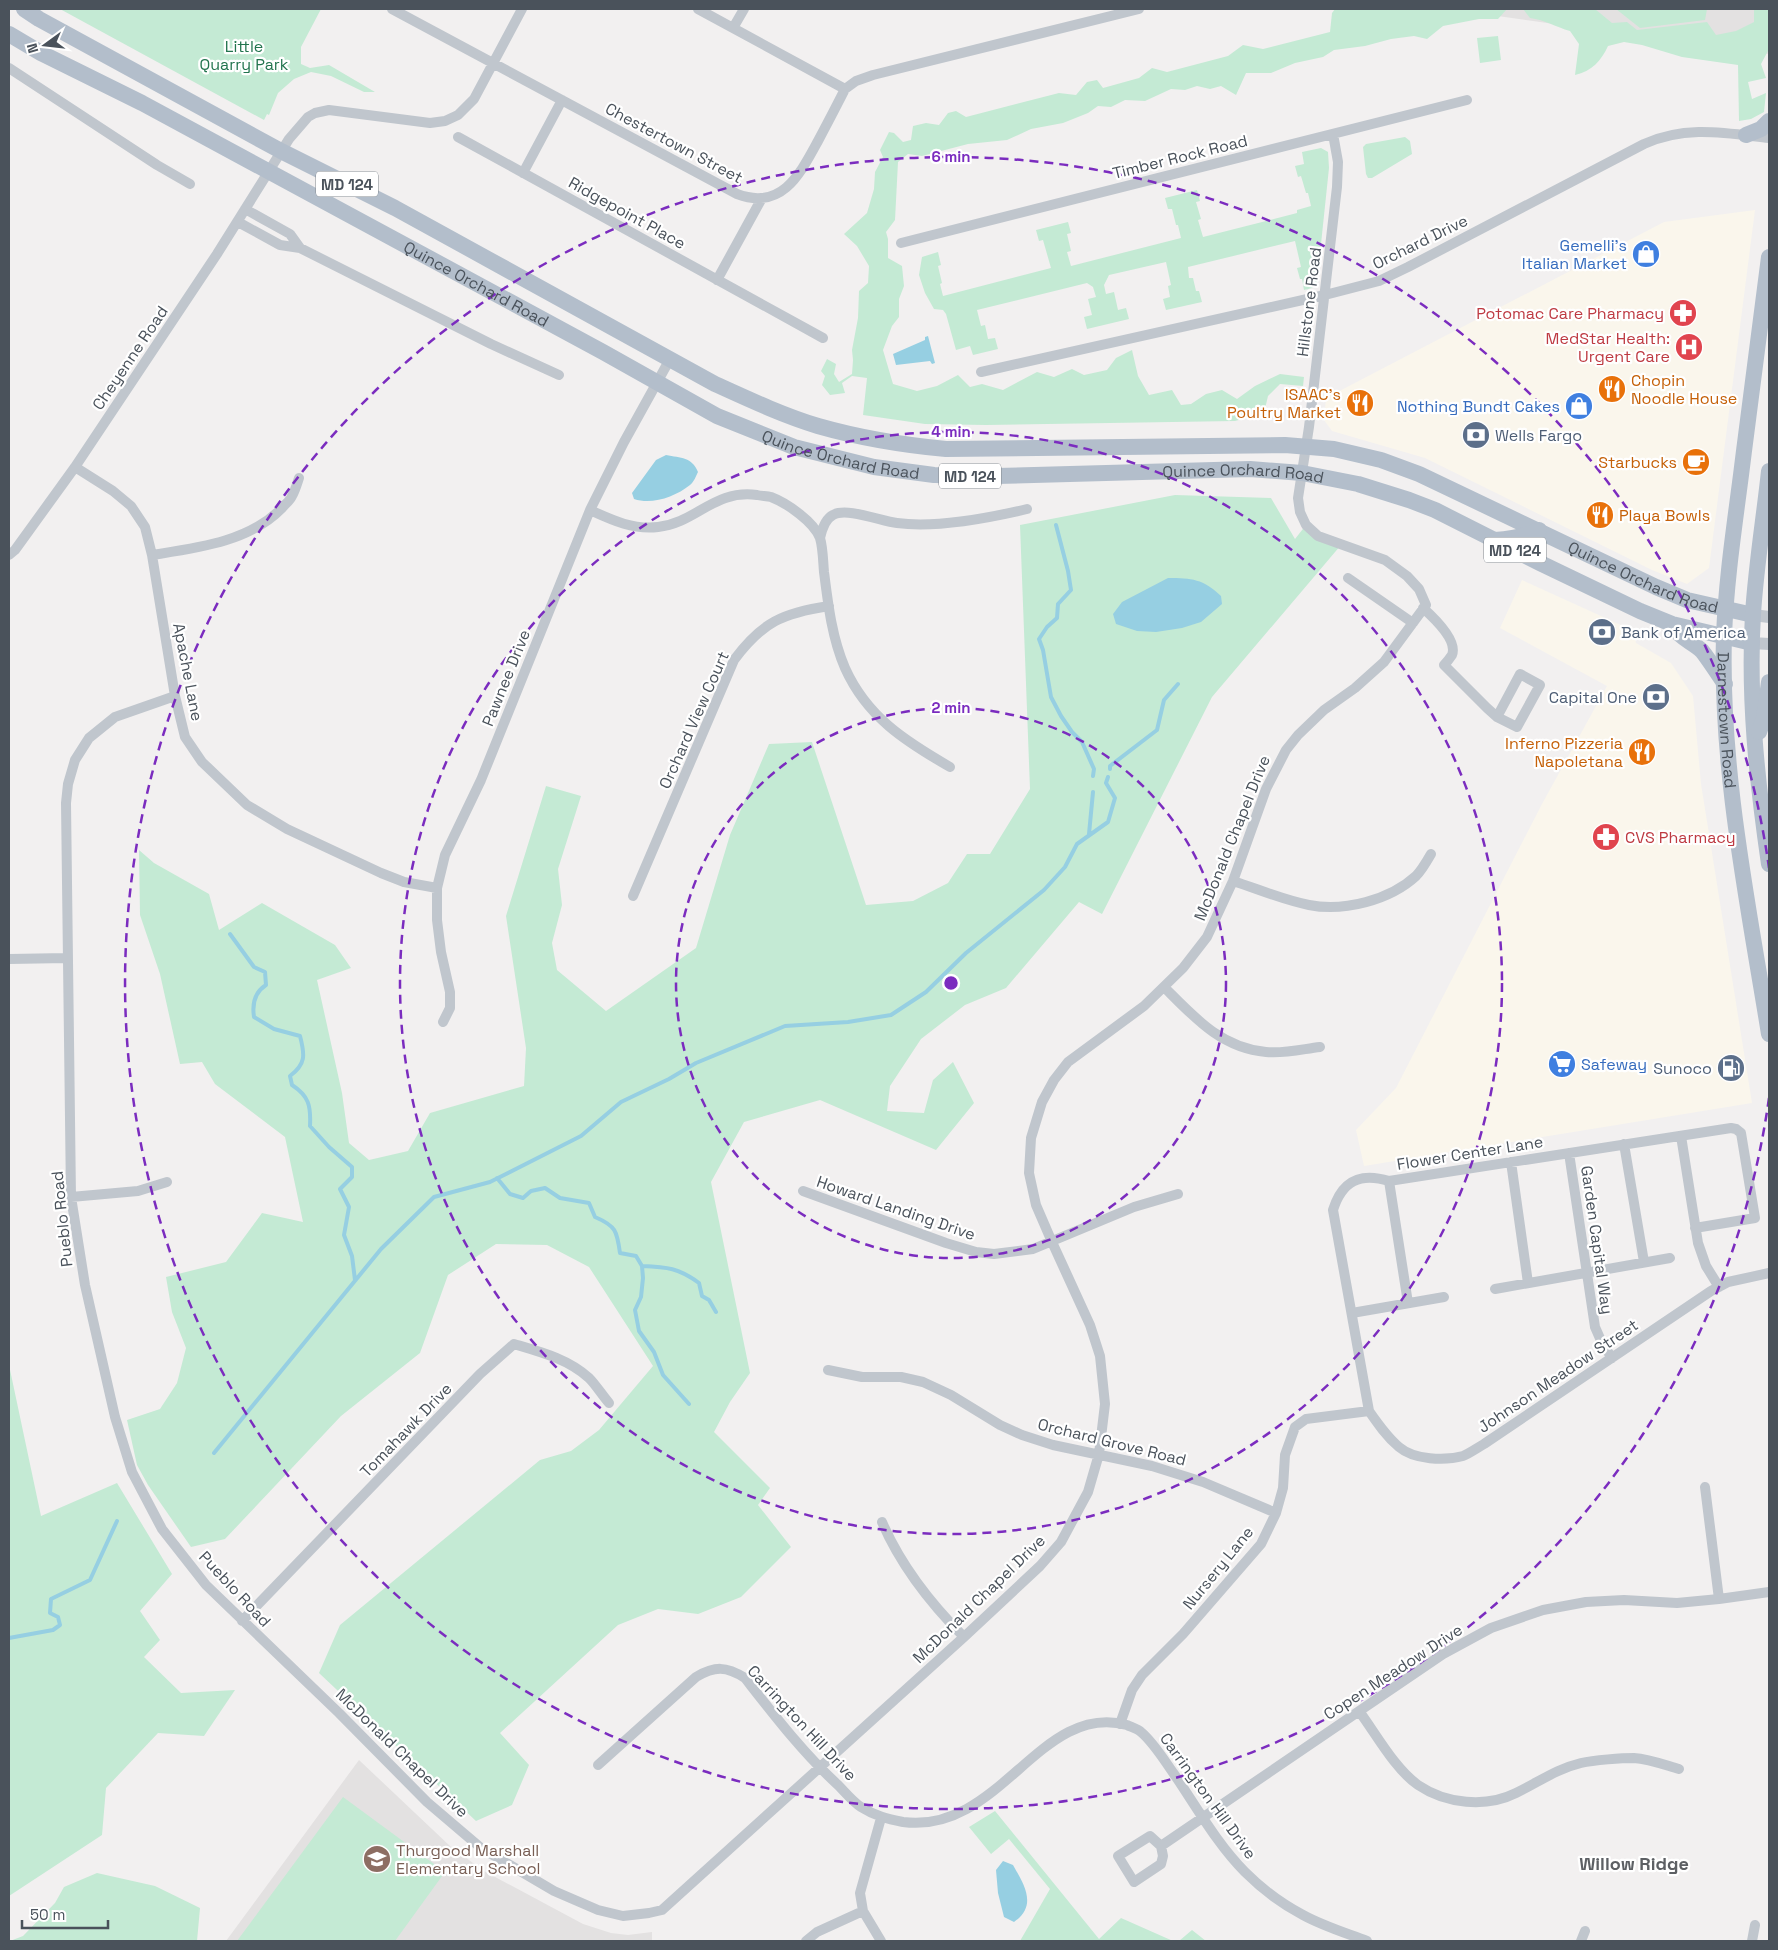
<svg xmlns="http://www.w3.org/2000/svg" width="1778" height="1950" viewBox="0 0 1778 1950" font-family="'Space Grotesk',sans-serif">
	<rect width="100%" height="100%" fill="#f2f0f0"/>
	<path fill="#faf6ec" d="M1755 210 1709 568 1687 584 1652 570 1425 458 1332 431 1324 420 1326 398 1664 222Z
		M1522 580 1634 631 1636 643 1671 663 1693 696 1701 784 1752 1103 1364 1166 1356 1130 1396 1088 1542 804 1607 686 1500 628Z"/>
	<path fill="#e3e1e1" d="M1448 9H1769V54L1697 44Z
		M359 1760 451 1847 484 1871 583 1924 611 1933 628 1935 652 1932V1941H226Z"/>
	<path fill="#c4ead4" d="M60 9H321L301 47V64L310 68 329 65 375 92H364L331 76 311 72 294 79 278 93 269 115 267 114 264 120Z
		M1335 9H1507L1498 19H1479L1443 26 1427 39 1414 36 1391 39 1365 46 1334 50 1323 57 1295 63 1271 73H1246L1236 95 1221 86 1210 89 1197 86 1185 90 1171 89 1145 101 1125 100 1111 107 1098 106 1088 113 1063 123 1031 129 1007 140 968 144 922 156 908 154 898 162 895 220 886 232 888 239V258L902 266 904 286 899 299V317L892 326 883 350 893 384 917 391 937 386 958 375 970 387 982 384 1003 390 1037 372 1054 377 1072 369 1084 375 1107 370 1116 358 1132 350 1138 376 1149 395 1172 390 1181 405 1191 404 1206 394 1222 390 1237 399 1255 386 1280 374 1304 377 1303 386 1280 384 1268 396 1264 413 1235 421 986 425 925 424 863 415 867 378 852 376 842 383 845 393 830 395 822 385 825 376 821 371 827 359 836 364 834 374 839 382 852 374 853 360 852 350 858 318 859 291 868 283 869 266 857 246 844 234 867 213 874 189 875 172 883 157 880 150 889 132 894 133 903 142 911 140 913 126 926 123 939 125 948 113 956 111 966 117 1059 93 1076 95 1087 82 1097 80 1103 88 1139 78 1152 68 1167 72 1228 56 1243 45 1263 49 1330 32 1332 13Z
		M1523 9H1595L1612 23 1627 22 1637 30 1707 22 1716 35 1736 31 1754 22V9H1769V49L1761 64 1766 78 1748 82 1752 99 1766 93 1764 112 1751 119 1739 121 1738 65 1682 57 1642 45 1624 42 1608 46C1601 61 1592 71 1575 75L1579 44 1570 31C1556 27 1545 20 1530 18Z
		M1616 9H1707L1705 20 1640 28Z
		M1498 36 1501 60 1480 63 1477 38Z
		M1405 137 1410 141 1412 154 1372 178H1368L1366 174 1363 147 1366 144Z
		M1321 148 1328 152 1329 168 1317 282C1315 288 1309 289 1304 290L1302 279H1300L1297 268 1301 267 1295 241 1188 267 1189 278H1193L1196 291H1199L1202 302 1166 310 1163 299 1170 297 1168 286 1171 285 1166 262 1109 275 1104 285 1106 294 1114 292 1118 310 1126 308 1129 319 1087 329 1084 317 1092 315 1088 299 1096 297 1093 287 1087 283 977 310 981 326 985 325 988 339 995 338 998 349 973 355 970 346 956 350 946 314 943 310 934 309 925 293 919 275 922 257 938 252 941 265 938 266 942 283 940 284 943 296 1051 268 1043 240 1039 241 1036 230 1068 222 1071 233 1067 234 1071 251 1067 252 1071 266 1181 238 1178 225H1176L1172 209H1168L1165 198 1197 190 1200 201 1196 202 1201 219 1198 220 1203 237 1297 213V210L1311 206 1308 193H1306L1301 176 1298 177 1295 166 1304 164 1302 152Z
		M1175 495 1271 498 1295 539 1306 525 1341 545 1212 697 1102 914 1079 902 1006 988 965 1005 921 1039 890 1086 887 1111 924 1113 933 1080 953 1062 974 1103 936 1150 820 1100 744 1122 711 1182 750 1373 730 1402 714 1432 770 1488 758 1505 791 1547 741 1597 698 1614 658 1609 618 1625 500 1733 529 1765 512 1805 476 1821 319 1673 340 1625 540 1460 571 1451 599 1430 653 1366 589 1267 547 1245 496 1244 448 1275 420 1353 341 1416 225 1539 191 1547 148 1485 137 1465 127 1420 160 1409 177 1383 186 1348 172 1312 166 1277 226 1262 262 1213 303 1222 285 1137 215 1084 202 1062 180 1064 160 974 140 915 139 850 154 863 209 894 219 930 262 903 335 945 351 968 317 980 342 1093 349 1143 369 1160 408 1151 430 1113 524 1086 526 1048 506 916 546 786 581 796 558 869 562 905 552 943 557 970 606 1011 696 948 730 835 769 744 812 742 866 905 913 901 948 883 967 854H990L1030 789 1020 525Z
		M9 1365 41 1516 117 1483 172 1574 140 1611 160 1640 144 1657 181 1693 235 1690 204 1736 158 1733 106 1788 102 1835 9 1896Z
		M343 1797 445 1872 395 1941H237Z
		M995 1811 1099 1939 1121 1918 1173 1941H1020L1050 1889 1009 1839 991 1854 969 1827Z
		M97 1873 155 1886 200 1908 197 1941H10L23 1936 55 1903 64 1887Z
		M1192 1930 1206 1941H1179Z"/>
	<path fill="#96cfe2" d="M928 336 935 363 932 364 930 361 896 365 893 354 925 340V337Z
		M666 455C681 458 692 457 698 472 696 476 694 482 690 485 675 497 652 505 634 499L632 493 656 460Z
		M1168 578C1192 578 1203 579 1221 596L1222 604 1201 622 1182 628 1156 632 1137 631 1116 624 1113 614 1122 602Z
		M1003 1861 1013 1865C1024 1885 1038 1905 1014 1922L1004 1917 998 1893 996 1870Z"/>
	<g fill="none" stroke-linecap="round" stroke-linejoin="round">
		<path stroke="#96cfe2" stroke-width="4" d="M1056 525 1068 571 1071 590 1058 604 1057 618 1047 627 1039 639 1043 650 1051 697 1061 716 1072 732 1082 742 1094 769 1093 776
			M1110 769V766L1157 730 1164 700 1178 684
			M1089 834 1093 792
			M230 934 254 967 265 972 266 985C255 992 252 1004 254 1017L274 1029 300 1036C305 1055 306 1064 290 1076L292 1085C309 1096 311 1106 310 1126L329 1147 352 1167V1177L340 1189 349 1207 344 1235 352 1256 355 1280
			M497 1178 510 1194 523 1198 531 1191 545 1188 560 1198 589 1203 595 1217C616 1226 617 1231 620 1253L636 1256 642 1266C667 1267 679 1268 699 1283L702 1296 709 1300 716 1312
			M642 1266 643 1278 641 1297 635 1310 639 1331 654 1352 663 1375 689 1404
			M214 1453 381 1249 434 1197 490 1182 581 1136 621 1102 669 1079 696 1063 785 1026 848 1022 891 1015 926 992 966 953 1044 890 1065 867 1077 844 1108 822 1115 798 1106 783 1108 777
			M9 1638 53 1630 60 1625 58 1617 50 1613 51 1599 90 1580 117 1521"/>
		<path stroke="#c0c6cd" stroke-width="10" d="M392 9 737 194C782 211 800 174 818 141 827 124 836 107 845 89L856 81 873 75 1139 9
			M698 9 845 89
			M733 28 744 9
			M9 68 157 165 190 184
			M458 137 823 338
			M523 173 562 100
			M245 209 290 234 300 248
			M238 222 280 245 300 248 491 344 559 375
			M901 243 1467 100
			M717 280 762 198
			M981 372 1325 295 1379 281 1408 267 1644 144C1686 125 1725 133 1769 138
			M75 467 113 491 131 506 145 527 152 555 175 696 185 737 202 762 247 805 287 829 381 873 404 882 437 888
			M590 510C612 520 633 530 658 527 696 523 714 489 757 495 761 496 767 496 771 497 787 503 814 522 820 538 823 548 823 561 824 572 828 604 832 638 845 668 867 717 905 741 950 767
			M820 538C822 529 825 519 833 515 846 507 881 521 897 523 934 528 989 518 1027 509
			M9 555 15 550 75 467 217 254 289 139 308 117 315 113 329 110 430 123 445 121 458 115 474 99 522 9
			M152 555C197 548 249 542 282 508 285 504 290 501 292 496 295 491 297 484 299 478
			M1348 578 1413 623
			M1423 608C1433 617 1458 640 1452 655 1450 658 1447 662 1444 665L1487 708 1497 717 1517 727 1540 685 1520 674 1497 717
			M175 696 115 717 89 738 75 760 68 784 66 803 71 1197 85 1285 115 1417 132 1472 162 1529 206 1585 339 1713 427 1802 481 1848 554 1891 598 1910 623 1916 649 1913 662 1910 964 1637 1040 1566 1061 1542 1088 1492 1099 1454 1105 1404 1100 1356 1090 1325 1052 1242 1036 1205 1029 1173 1031 1138 1042 1102 1054 1080 1068 1062 1144 1006 1183 968 1207 937 1233 881 1266 789 1286 750 1298 735 1324 710 1355 688 1384 662 1426 605 1419 589 1407 576 1385 560 1318 536 1306 525 1300 512 1298 498 1309 427 1337 187 1338 162 1333 134
			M1233 881C1258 889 1283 900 1309 905 1344 912 1390 900 1416 876 1422 870 1427 861 1431 854
			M633 896 734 660C762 622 783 613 829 606
			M9 959 67 958
			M1164 987C1194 1017 1221 1048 1266 1052 1284 1054 1303 1049 1320 1047
			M443 1022 450 1008V992L441 952 437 920V888L445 855 481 780 590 510 624 442 670 359
			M1681 1136 1698 1243 1706 1266 1719 1287
			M1624 1144 1644 1262
			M1569 1153 1595 1327 1602 1343 1612 1358
			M1511 1162 1528 1283
			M1389 1181 1408 1303
			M803 1191 946 1243 976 1252 994 1254 1033 1249 1134 1207 1178 1194
			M71 1197 138 1191 167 1182
			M1695 1228 1755 1218 1741 1133 1736 1129 1731 1128 1389 1181C1360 1172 1342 1181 1333 1210L1369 1411C1378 1424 1387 1437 1399 1447 1414 1460 1445 1461 1463 1456 1470 1453 1477 1448 1484 1444L1711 1291 1728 1282 1769 1273
			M1495 1289 1670 1258
			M1352 1313 1444 1297
			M828 1370 862 1377H901L923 1382 951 1395 1000 1425 1022 1435 1053 1445 1152 1466 1203 1482 1276 1513
			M1705 1487 1719 1599
			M882 1522C901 1566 930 1603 964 1637
			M242 1621 480 1374 514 1344C541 1352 568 1359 589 1378 596 1385 602 1395 609 1403
			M1359 1711C1376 1734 1395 1769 1418 1785 1446 1804 1486 1808 1516 1793 1539 1782 1556 1769 1581 1763 1594 1760 1622 1758 1634 1758 1649 1759 1665 1765 1679 1769
			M1120 1724 1132 1690 1142 1675 1183 1634 1261 1544 1276 1513 1283 1488 1285 1455 1295 1427 1306 1419 1369 1411
			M598 1765 696 1677C715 1666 726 1666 745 1678 774 1715 803 1753 838 1785 845 1792 853 1802 861 1807 875 1816 888 1819 903 1822 1000 1835 1040 1701 1127 1725 1131 1727 1138 1729 1141 1732 1154 1743 1164 1760 1174 1774 1196 1806 1217 1844 1245 1872 1262 1889 1282 1904 1303 1915 1323 1926 1346 1933 1367 1941
			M1161 1846 1163 1856 1161 1864 1134 1882 1118 1856 1150 1836 1161 1846 1443 1654 1491 1628 1543 1610 1586 1602 1624 1600 1677 1603 1719 1599 1769 1592
			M806 1941 817 1932 863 1911
			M881 1941 863 1911 860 1893 881 1818
			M1581 1941 1585 1931
			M1752 1941 1755 1925"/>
		<path stroke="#c0c6cd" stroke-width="12" d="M1753 615 1769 617
			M1752 643 1769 644"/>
		<g stroke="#b3becb" stroke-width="16">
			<path id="s1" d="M24 9 39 19 281 151 395 208 715 384C748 399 782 415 818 426 860 438 903 445 946 449L1285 445 1334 449 1381 460 1419 474 1656 587 1687 600 1753 615"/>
			<path id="s2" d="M9 34 41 53 142 103 603 352 717 416 794 447 874 467 934 475 996 476 1250 469 1302 473 1358 484 1409 500 1435 510 1540 563 1640 611 1672 624 1752 643"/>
			<path d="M1746 135 1761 129 1769 121"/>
			<path id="s3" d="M1769 257C1760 329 1750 402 1741 475 1734 529 1726 582 1724 636 1720 770 1748 903 1769 1034"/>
			<path d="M1769 471C1764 518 1756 566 1753 614 1748 698 1757 781 1769 864"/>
			<path d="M1495 540C1511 539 1524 537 1539 530"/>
			<path d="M1674 628C1681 639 1693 642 1702 651 1710 661 1717 673 1725 684"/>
			<path d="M1759 732 1764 718 1769 682"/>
		</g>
	</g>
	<g fill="none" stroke="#7b2cbf" stroke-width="2.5" stroke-dasharray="9 6">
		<circle cx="951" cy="983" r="275"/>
		<circle cx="951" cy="983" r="551"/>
		<path d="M1769 1098A826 826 0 1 1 1769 868"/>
	</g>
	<defs>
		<symbol id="shop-disc" viewBox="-11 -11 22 22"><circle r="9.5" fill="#3f7fe0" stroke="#fff"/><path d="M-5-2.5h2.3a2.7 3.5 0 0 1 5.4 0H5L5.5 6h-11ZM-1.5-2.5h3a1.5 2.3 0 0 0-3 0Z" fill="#fff"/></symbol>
		<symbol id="pharmacy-disc" viewBox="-11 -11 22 22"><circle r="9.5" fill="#e0444e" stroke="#fff"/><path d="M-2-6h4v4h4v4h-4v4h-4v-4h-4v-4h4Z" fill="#fff"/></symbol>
		<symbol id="hospital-disc" viewBox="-11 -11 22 22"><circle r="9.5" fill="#e0444e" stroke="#fff"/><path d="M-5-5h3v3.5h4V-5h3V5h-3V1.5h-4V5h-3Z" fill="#fff"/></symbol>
		<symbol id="restaurant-disc" viewBox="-11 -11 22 22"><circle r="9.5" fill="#e8710a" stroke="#fff"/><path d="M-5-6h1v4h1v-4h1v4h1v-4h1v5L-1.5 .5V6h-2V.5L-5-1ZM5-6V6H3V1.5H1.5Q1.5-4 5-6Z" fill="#fff"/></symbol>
		<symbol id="bank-disc" viewBox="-11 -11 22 22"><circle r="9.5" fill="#5c6f8a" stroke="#fff"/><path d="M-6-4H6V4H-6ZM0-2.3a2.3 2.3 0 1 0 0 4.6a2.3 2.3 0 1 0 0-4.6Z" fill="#fff"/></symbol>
		<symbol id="cafe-disc" viewBox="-11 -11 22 22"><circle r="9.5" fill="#e8710a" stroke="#fff"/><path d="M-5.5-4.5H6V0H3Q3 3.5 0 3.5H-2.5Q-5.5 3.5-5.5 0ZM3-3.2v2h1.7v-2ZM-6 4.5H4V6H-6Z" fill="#fff"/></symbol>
		<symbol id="supermarket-disc" viewBox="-11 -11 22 22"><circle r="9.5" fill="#3f7fe0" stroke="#fff"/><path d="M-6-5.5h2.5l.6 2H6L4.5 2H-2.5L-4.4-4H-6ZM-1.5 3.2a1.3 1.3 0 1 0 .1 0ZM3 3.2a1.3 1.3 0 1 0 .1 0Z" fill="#fff"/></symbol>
		<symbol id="fuel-disc" viewBox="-11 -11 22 22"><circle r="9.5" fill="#5c6f8a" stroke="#fff"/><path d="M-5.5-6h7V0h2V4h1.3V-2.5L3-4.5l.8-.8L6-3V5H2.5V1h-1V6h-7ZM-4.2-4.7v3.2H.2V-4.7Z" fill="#fff"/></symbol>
		<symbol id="school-disc" viewBox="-11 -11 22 22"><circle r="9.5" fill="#8d6e63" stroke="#fff"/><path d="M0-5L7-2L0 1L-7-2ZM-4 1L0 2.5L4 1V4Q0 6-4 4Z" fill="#fff"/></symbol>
	</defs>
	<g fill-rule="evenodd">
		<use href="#shop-disc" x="1630" y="238" width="32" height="32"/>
		<use href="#pharmacy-disc" x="1667" y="297" width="32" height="32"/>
		<use href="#hospital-disc" x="1673" y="331" width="32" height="32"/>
		<use href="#restaurant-disc" x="1596" y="373" width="32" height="32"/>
		<use href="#restaurant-disc" x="1344" y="387" width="32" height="32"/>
		<use href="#shop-disc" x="1563" y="390" width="32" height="32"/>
		<use href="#bank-disc" x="1460" y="419" width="32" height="32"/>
		<use href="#cafe-disc" x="1680" y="446" width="32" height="32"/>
		<use href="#restaurant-disc" x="1584" y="499" width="32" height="32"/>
		<use href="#bank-disc" x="1586" y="616" width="32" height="32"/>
		<use href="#bank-disc" x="1640" y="681" width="32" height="32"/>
		<use href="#restaurant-disc" x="1626" y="736" width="32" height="32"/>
		<use href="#pharmacy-disc" x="1590" y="821" width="32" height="32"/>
		<use href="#supermarket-disc" x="1546" y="1048" width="32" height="32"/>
		<use href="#fuel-disc" x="1715" y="1052" width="32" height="32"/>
		<use href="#school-disc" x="361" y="1843" width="32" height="32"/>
	</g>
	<g text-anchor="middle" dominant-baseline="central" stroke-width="4.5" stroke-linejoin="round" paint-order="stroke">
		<g fill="#fff" stroke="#80868c" stroke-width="1">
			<rect x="316" y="171.5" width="62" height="25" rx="4"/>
			<rect x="939" y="463.5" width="62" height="25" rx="4"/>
			<rect x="1484" y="537.5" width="62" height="25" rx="4"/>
		</g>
		<g font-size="15" font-weight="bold" fill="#4a525b">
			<text x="347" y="184">MD 124</text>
			<text x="970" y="476">MD 124</text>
			<text x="1515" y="550">MD 124</text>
		</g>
		<g font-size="16" fill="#22744e" stroke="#fff">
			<text x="244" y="46">Little<tspan x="244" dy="18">Quarry Park</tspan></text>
		</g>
		<g font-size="16" fill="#4a525b" stroke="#fff">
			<text transform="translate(674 143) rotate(28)">Chestertown Street</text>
			<text transform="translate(1180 157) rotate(-14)">Timber Rock Road</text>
			<text transform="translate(627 213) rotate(29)">Ridgepoint Place</text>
			<text transform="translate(1420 242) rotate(-26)">Orchard Drive</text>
			<text stroke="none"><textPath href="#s2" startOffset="530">Quince Orchard Road</textPath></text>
			<text transform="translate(1309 302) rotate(-83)">Hillstone Road</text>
			<text transform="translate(130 358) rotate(-56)">Cheyenne Road</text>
			<text stroke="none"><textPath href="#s2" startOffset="935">Quince Orchard Road</textPath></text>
			<text stroke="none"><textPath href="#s2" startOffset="1340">Quince Orchard Road</textPath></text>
			<text stroke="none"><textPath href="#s1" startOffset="1752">Quince Orchard Road</textPath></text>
			<text transform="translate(188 672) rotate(79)">Apache Lane</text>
			<text transform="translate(506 678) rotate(-68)">Pawnee Drive</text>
			<text transform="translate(694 720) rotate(-66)">Orchard View Court</text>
			<text stroke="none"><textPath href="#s3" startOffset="466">Darnestown Road</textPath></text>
			<text transform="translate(1232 838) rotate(-68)">McDonald Chapel Drive</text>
			<text transform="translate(1470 1153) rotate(-9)">Flower Center Lane</text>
			<text transform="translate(896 1208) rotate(19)">Howard Landing Drive</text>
			<text transform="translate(62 1219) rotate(-96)">Pueblo Road</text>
			<text transform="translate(1597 1240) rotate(82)">Garden Capital Way</text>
			<text transform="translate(1558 1376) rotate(-34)">Johnson Meadow Street</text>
			<text transform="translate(406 1430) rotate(-46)">Tomahawk Drive</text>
			<text transform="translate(1112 1442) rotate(14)">Orchard Grove Road</text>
			<text transform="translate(1218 1568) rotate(-51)">Nursery Lane</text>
			<text transform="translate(235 1589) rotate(47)">Pueblo Road</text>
			<text transform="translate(979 1599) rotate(-44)">McDonald Chapel Drive</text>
			<text transform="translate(1393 1672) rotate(-33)">Copen Meadow Drive</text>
			<text transform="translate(802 1723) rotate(47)">Carrington Hill Drive</text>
			<text transform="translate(402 1753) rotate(44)">McDonald Chapel Drive</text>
			<text transform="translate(1208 1796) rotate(54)">Carrington Hill Drive</text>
		</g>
		<g font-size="16" fill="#366cbe" stroke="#fff" text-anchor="end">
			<text x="1627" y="245">Gemelli's<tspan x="1627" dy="18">Italian Market</tspan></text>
			<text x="1560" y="406">Nothing Bundt Cakes</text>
			<text x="1581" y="1064" text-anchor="start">Safeway</text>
		</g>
		<g font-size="16" fill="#be3a42" stroke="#fff" text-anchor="end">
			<text x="1664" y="313">Potomac Care Pharmacy</text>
			<text x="1670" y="338">MedStar Health:<tspan x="1670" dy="18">Urgent Care</tspan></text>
			<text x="1625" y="837" text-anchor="start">CVS Pharmacy</text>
		</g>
		<g font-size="16" fill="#c56008" stroke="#fff" text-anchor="end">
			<text x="1631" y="380" text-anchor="start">Chopin<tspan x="1631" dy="18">Noodle House</tspan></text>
			<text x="1341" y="394">ISAAC's<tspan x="1341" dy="18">Poultry Market</tspan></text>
			<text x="1677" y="462">Starbucks</text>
			<text x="1619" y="515" text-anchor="start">Playa Bowls</text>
			<text x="1623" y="743">Inferno Pizzeria<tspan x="1623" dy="18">Napoletana</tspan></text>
		</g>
		<g font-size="16" fill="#4e5e75" stroke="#fff" text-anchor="start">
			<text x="1495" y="435">Wells Fargo</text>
			<text x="1621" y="632">Bank of America</text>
			<text x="1637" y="697" text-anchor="end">Capital One</text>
			<text x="1712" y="1068" text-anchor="end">Sunoco</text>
		</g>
		<g font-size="16" fill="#785e54" stroke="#fff" text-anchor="start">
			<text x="396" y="1850">Thurgood Marshall<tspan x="396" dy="18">Elementary School</tspan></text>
		</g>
		<g font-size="18" font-weight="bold" fill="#5d6064" stroke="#fff">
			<text x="1634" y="1863">Willow Ridge</text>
		</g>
	</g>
	<circle cx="951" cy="983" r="8" fill="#7b2cbf" stroke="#fff" stroke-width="2.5"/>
	<g font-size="15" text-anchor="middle" font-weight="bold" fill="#7b2cbf" stroke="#fff" stroke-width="4.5" stroke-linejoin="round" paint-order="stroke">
		<text x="951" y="162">6 min</text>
		<text x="951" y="437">4 min</text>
		<text x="951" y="713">2 min</text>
	</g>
	<rect width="1778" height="1950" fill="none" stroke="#4a525b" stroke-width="20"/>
	<g transform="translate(45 45) rotate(255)" stroke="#ffffff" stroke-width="4" paint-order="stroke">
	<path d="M0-4L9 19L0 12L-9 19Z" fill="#4a525b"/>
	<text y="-8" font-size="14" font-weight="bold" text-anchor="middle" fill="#4a525b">N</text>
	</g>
	<path d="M22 1920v8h86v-8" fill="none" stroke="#4a525b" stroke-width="2.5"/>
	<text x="30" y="1920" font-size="15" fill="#4a525b" stroke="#ffffff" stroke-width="4" paint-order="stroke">50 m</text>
</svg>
